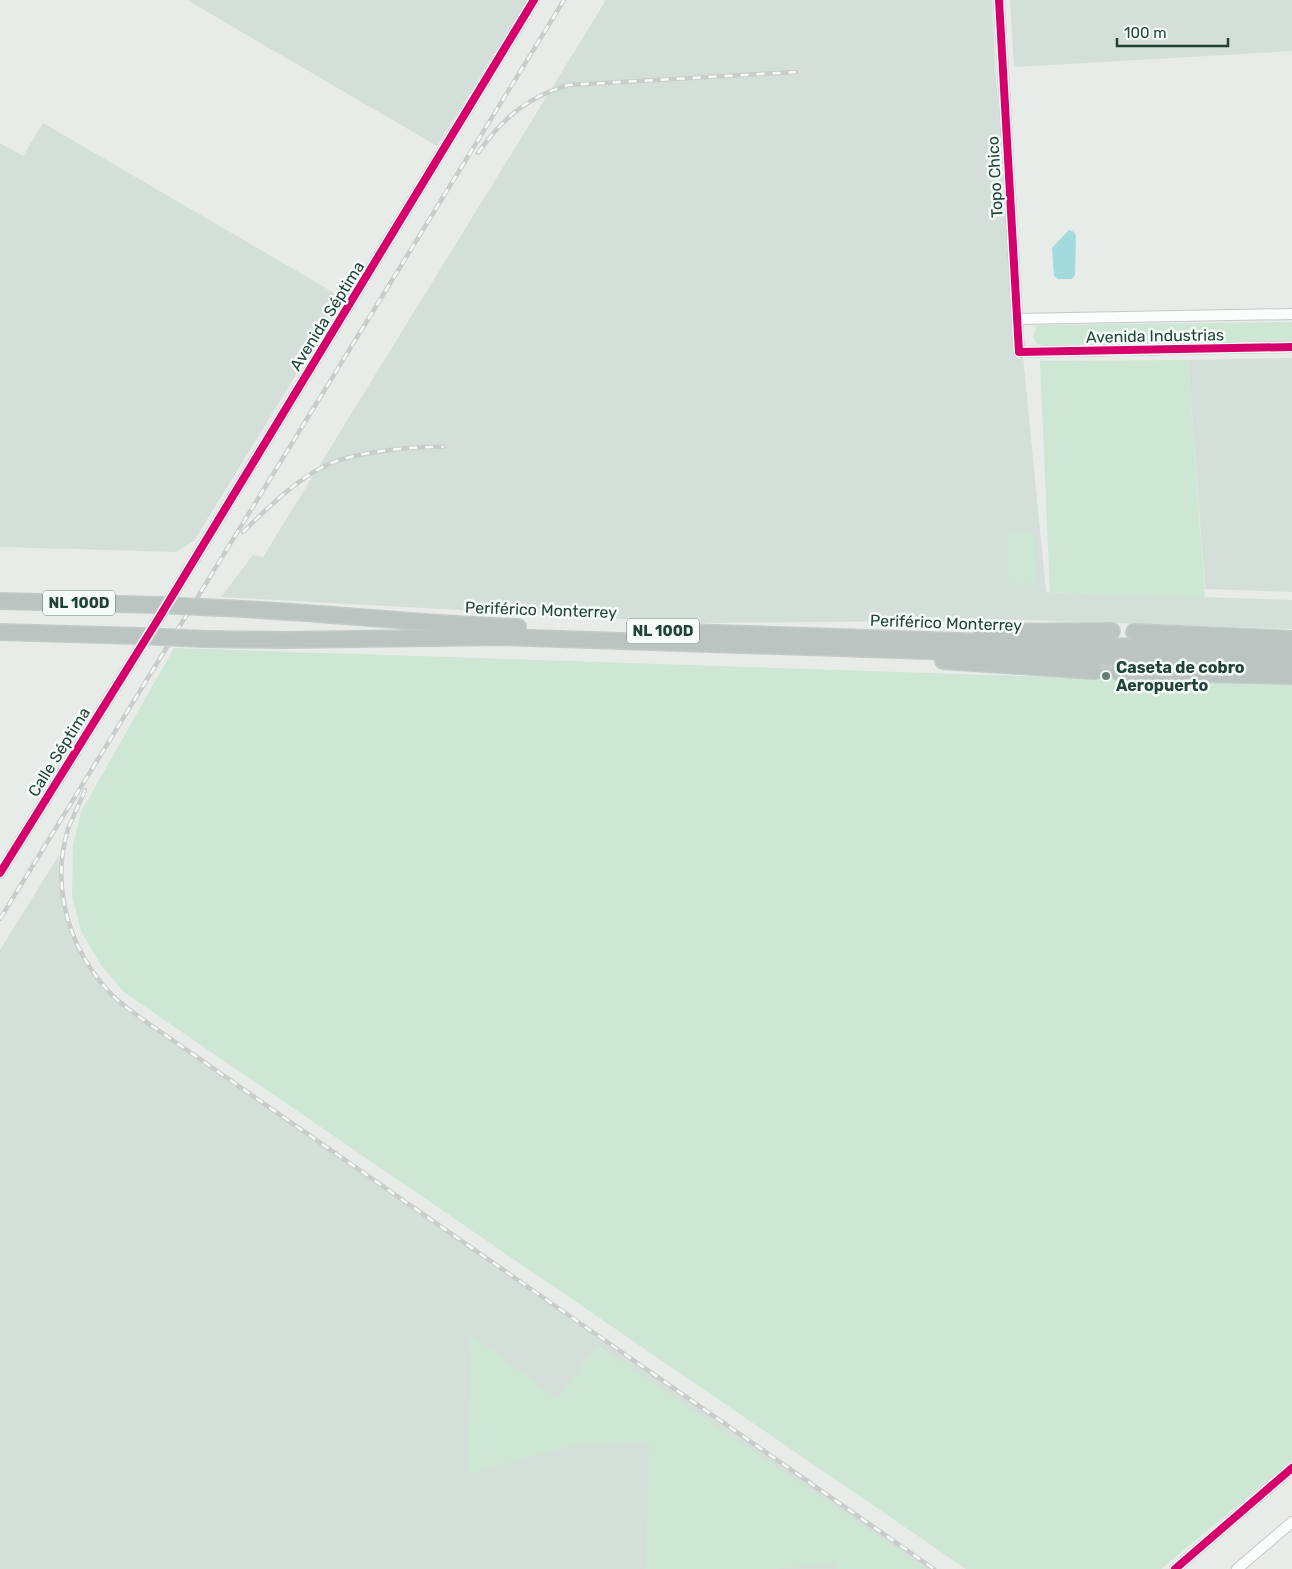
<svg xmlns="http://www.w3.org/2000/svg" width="1292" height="1569" viewBox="0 0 1292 1569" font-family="Rubik,sans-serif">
	<rect width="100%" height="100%" fill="#e7ece9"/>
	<path fill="#d4dfd9" d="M187 0H527L437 146Z
		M606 0H992L995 69 1046 592 1292 600V629L1024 620 698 623 221 597 253 555 263 557Z
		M1010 0H1292V51L1014 67Z
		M43 123 343 298 194 541 176 552 0 547V143L23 156Z
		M1292 358V592L1205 589 1188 360Z
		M59 855 72 936 101 982 145 1021 935 1569H0V950Z"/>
	<path fill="#cee6d4" d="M1292 322V341L1043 345 1036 343 1033 337 1036 327 1042 325Z
		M1188 360 1205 599 1050 592 1040 361Z
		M1007 533H1034L1036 583 1009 584Z
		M174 648 1292 685V1460L1161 1569H966L125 993 101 965 81 931 72 896 73 845 81 812Z
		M471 1335 557 1399 597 1345 927 1569H836L835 1564 772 1569H645L649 1441 568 1447 467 1474Z"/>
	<path fill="#a3dade" d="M1069 230 1074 232 1076 236 1075 275 1072 279H1058L1054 276 1052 248Z"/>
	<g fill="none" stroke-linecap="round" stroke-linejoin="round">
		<path stroke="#bfcac5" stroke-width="15" stroke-dasharray="15 8" stroke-linecap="butt" d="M1095 671 1118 672"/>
		<defs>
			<path id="minor" d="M999 0 1019 352 1292 347
				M1017 319 1292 314
				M0 873 157 621 534 0
				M1175 1569 1292 1468
				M1237 1569 1292 1522"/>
			<path id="highway" d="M0 601 159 605
				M222 608C321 612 419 624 518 627
				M654 631 1292 652
				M0 632 139 636
				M982 632 1112 631
				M1134 632 1292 639
				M205 639 284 640 500 637 1292 663
				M943 661 1095 671
				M1118 672 1292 676"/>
		</defs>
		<use href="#minor" stroke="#c4c9c6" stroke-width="12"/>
		<use href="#highway" stroke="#c1cbc7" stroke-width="18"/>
		<use href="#minor" stroke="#fbfcfc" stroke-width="10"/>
		<use href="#highway" stroke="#bbc4c1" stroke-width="15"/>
		<defs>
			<path id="rail" d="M478 153C502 119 528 96 569 85L796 72
				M243 532C268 508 295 480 327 465 354 452 413 446 444 447
				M85 790C80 803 73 816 68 829 50 889 70 951 112 995 122 1005 134 1013 145 1021L934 1569
				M0 919 564 0"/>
		</defs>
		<use href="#rail" stroke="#c8ccca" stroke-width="4.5"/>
		<use href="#rail" stroke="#f5fbf7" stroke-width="2.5" stroke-dasharray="8" stroke-linecap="butt"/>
		<defs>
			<path id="highway-bridge" d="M159 605 222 608
				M139 636 205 639"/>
		</defs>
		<use href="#highway-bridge" stroke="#c1cbc7" stroke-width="18" stroke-linecap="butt"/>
		<use href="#highway-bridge" stroke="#bbc4c1" stroke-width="15"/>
		<defs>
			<path id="cycleway" d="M999 0 1019 352 1292 347
				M0 873 157 621 534 0
				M1175 1569 1292 1468"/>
		</defs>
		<use href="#cycleway" stroke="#f5fbf7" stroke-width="11"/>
		<use href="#cycleway" stroke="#d6006c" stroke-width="8"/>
	</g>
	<circle fill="#667e75" stroke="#f5fbf7" stroke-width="2" cx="1106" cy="676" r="5"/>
	<g text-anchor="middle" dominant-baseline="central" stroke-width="5" stroke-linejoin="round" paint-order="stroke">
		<g fill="#f5fbf7" stroke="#617a71" stroke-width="1">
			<rect x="43" y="590.5" width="72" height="25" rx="4"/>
			<rect x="627" y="618.5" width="72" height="25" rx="4"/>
		</g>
		<g font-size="15" font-weight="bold" fill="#214337">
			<text x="79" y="603">NL 100D</text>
			<text x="663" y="631">NL 100D</text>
		</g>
		<g font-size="16" fill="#214337" stroke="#f5fbf7">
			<text transform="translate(995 177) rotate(-93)">Topo Chico</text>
			<text transform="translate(327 316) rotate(-58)">Avenida Séptima</text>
			<text transform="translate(1155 336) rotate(-1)">Avenida Industrias</text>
			<text transform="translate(541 610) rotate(2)">Periférico Monterrey</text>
			<text transform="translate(946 623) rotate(2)">Periférico Monterrey</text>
			<text transform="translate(59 752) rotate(-58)">Calle Séptima</text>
		</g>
		<g font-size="16" font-weight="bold" fill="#214337" stroke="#f5fbf7" text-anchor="start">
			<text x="1116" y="667">Caseta de cobro<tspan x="1116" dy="18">Aeropuerto</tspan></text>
		</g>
	</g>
	<path d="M1117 38v8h111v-8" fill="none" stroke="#214337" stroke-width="2.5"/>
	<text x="1124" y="38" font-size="15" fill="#214337" stroke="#f5fbf7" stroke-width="4" paint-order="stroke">100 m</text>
</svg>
